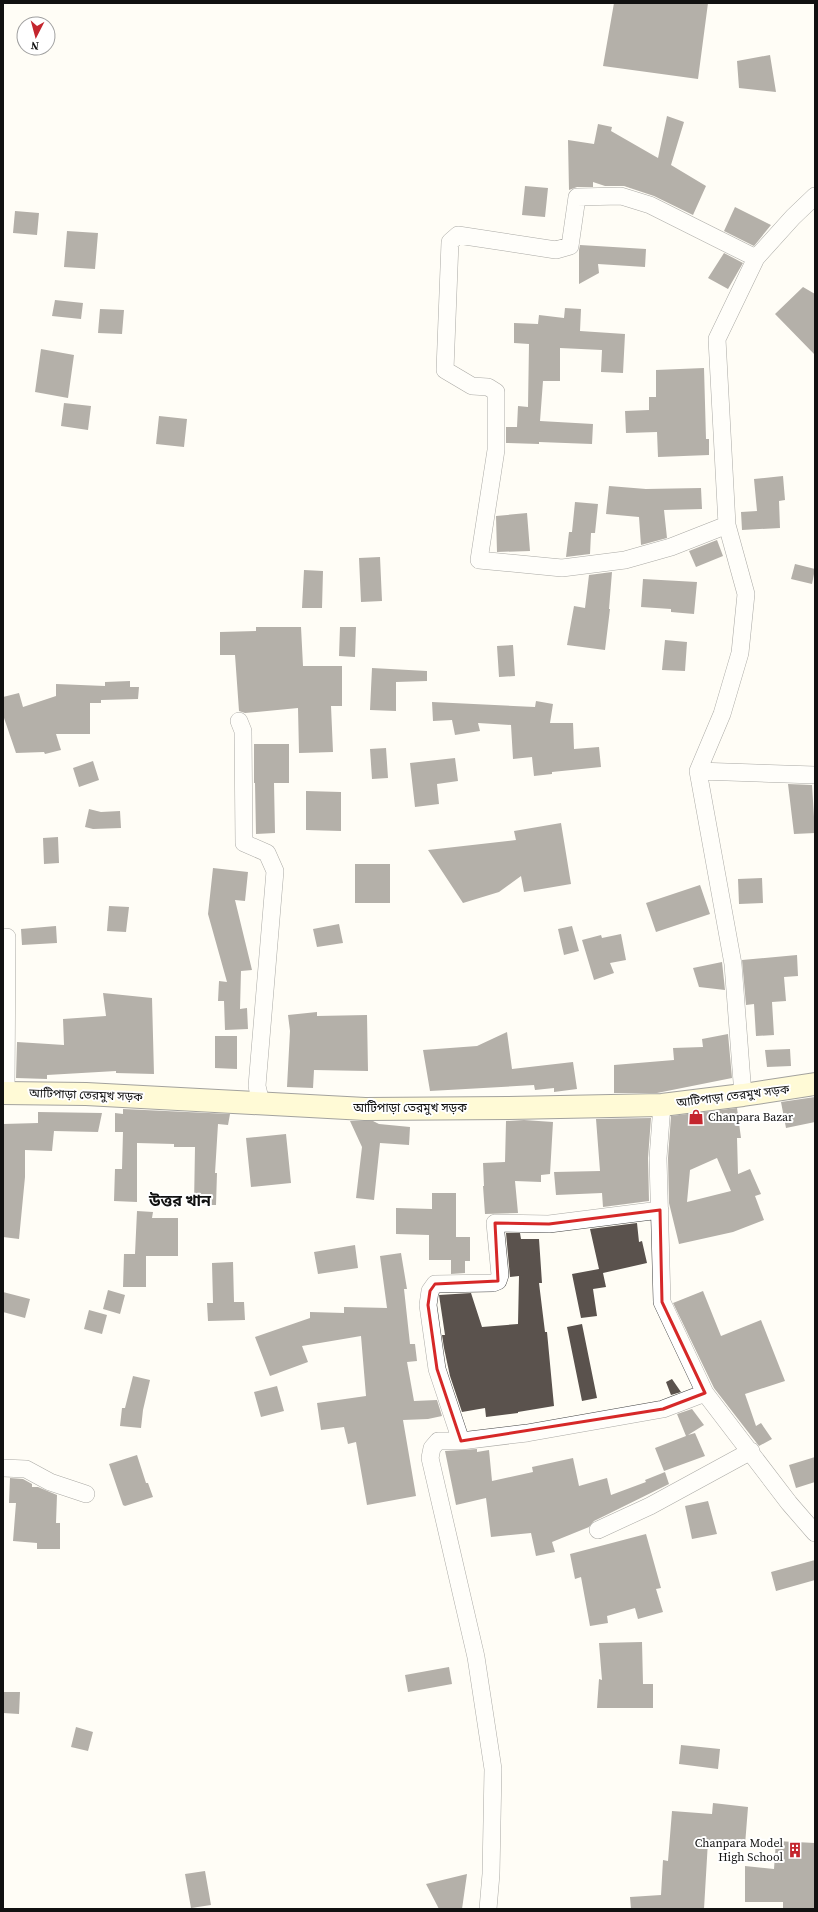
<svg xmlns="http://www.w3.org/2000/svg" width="818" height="1912" viewBox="0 0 818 1912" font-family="'Source Serif 4','Noto Sans Bengali',serif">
	<rect width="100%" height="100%" fill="#fffdf5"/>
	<path fill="#5a524d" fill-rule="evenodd" d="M614 3H708L698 79 603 66Z
		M770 55 776 92 739 88 737 61Z
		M667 116 684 122 671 165 706 186 693 215 654 196 624 186H605L593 182V187H577L569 190 568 140 594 144 598 124 612 127 611 131 658 158Z
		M525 186 548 188 545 217 522 215Z
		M735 207 771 225 754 246 724 231Z
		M15 211 39 213 37 235 13 233Z
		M67 231 98 233 95 269 64 267Z
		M580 245 646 249 645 267 598 264 599 273 579 284V250Z
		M724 253 743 263 728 289 708 278Z
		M803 287 815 294V355L775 314Z
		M55 300 83 303 81 319 52 316Z
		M565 308 581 309 580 331 625 334 623 373 601 372 602 350 560 348V381H543L540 421 593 424 592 444 539 442V444L506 443V427H517L518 406 528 407 529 344 514 343V323L538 324 539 315 564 318Z
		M100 309 124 310 122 334 98 333Z
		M41 349 74 355 68 398 35 392Z
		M704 368 706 439H709V455L658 457 657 432 626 433 625 411 649 410V397H656V370Z
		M64 403 91 406 88 430 61 426Z
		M159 416 187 419 184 447 156 444Z
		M783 476 785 500 779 501 780 528 742 530 741 512 757 511 754 479Z
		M609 486 646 489 701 488 702 509 664 510 667 538 641 545 639 517 606 514Z
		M575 502 598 504 595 533H591L590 554 566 557 569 532H572Z
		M527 513 530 551 497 552 496 516Z
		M717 540 723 556 696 567 689 551Z
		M380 557 382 601 361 602 359 558Z
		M795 564 815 569 812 584 791 579Z
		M304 570 323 571 322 608H302Z
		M612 572 609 609H610L605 650 567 645 574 606 585 608 589 575Z
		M643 579 697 582 694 614 671 612V609L641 607Z
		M256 627H301L303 666H342V706H331L333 752 299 753 298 708 245 713 239 711 235 655H220V632L256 631Z
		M340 627H356L355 657 339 656Z
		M665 640 687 642 685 671 662 670Z
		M513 645 515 676 499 677 497 646Z
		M372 668 427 671V681L396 682V711L370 710Z
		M130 681V687H139L138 699 101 700V703H90V734H56L61 750 45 754 44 752 16 753 3 715V697L19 693 23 707 56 696V684L105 686V682Z
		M536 701 553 704 550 723H573L574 749 599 747 601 767 552 772V774L534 776 532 757 513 759 511 725 478 723 480 731 455 735 452 720 433 721 432 702 535 707Z
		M254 744H289V783H274L275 833 256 834 255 783H254Z
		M386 748 388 778 372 779 370 749Z
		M455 758 458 781 437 784 439 804 415 807 410 763Z
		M93 761 99 780 79 787 73 768Z
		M788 784 812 785 815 833 794 834Z
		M306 791 341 792V831L306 830Z
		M89 809 101 812 120 811 121 828 93 829 85 827Z
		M561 823 571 884 524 892 521 876 499 892 463 903 428 850 516 840 514 831Z
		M58 837 59 863 44 864 43 838Z
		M355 864H390V903H355Z
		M213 868 248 872 245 901 235 900 252 970 241 971 240 1009 247 1008 248 1029 225 1030 224 1001H218L219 981 227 982 208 914Z
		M762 878 763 903 739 904 738 879Z
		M700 885 710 914 656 932 646 903Z
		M109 906 129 907 126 932 107 931Z
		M339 924 343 943 317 947 313 929Z
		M56 926 57 943 22 945 21 929Z
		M572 926 579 951 564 955 558 929Z
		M621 934 626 960 610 963 614 973 594 980 582 940 601 935 602 938Z
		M797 955 798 976 784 977 786 1001 772 1002 774 1035 756 1036 754 1004 746 1005 742 960Z
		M722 962 725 990 699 987 693 968Z
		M103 993 152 998 154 1074 116 1073V1071L47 1075V1079L16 1078 17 1042 64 1045 63 1019 106 1016Z
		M317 1012V1016L367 1015 368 1071 314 1070 313 1088 287 1087 290 1031 288 1015Z
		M507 1032 512 1069 573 1062 577 1089 554 1092V1088L535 1090 534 1085 430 1091 423 1050 477 1046Z
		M728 1034 732 1078 657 1093H614V1065L674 1060 673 1048 703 1047 702 1039Z
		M215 1036H237V1069L215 1068Z
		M790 1049 791 1066 767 1067 765 1050Z
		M815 1097V1122L786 1128 781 1102Z
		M737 1108 741 1138H737L738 1174 750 1169 761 1194 755 1196 764 1220 733 1232 679 1244 669 1203 668 1158 671 1116ZM717 1158 731 1191 687 1202 690 1170Z
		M123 1109 230 1114 228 1125 218 1124 215 1173H217L216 1205H194L195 1147H174V1144L137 1143V1202L114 1201 115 1169H122L123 1132H115V1113L123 1114Z
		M38 1112 102 1113 98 1132 54 1131 52 1151 25 1150V1177L19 1239 3 1237V1124L38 1123Z
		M651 1118 648 1158 649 1201 603 1207 602 1193 556 1195 554 1172 600 1171 596 1119Z
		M524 1120 553 1122 550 1174 541 1175V1182L515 1181 518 1213 485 1214 483 1186H484L483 1163 505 1162 506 1121Z
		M350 1121H373L379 1124 410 1127 409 1145 380 1143 374 1200 356 1198 362 1147Z
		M286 1134 291 1183 251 1187 246 1138Z
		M432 1193H456V1237H470V1261H465V1273L451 1274V1260H429V1235L396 1234V1208L432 1209Z
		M137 1211 153 1212 152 1218H178V1256H146V1287H123L124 1254H135Z
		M637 1223 639 1242 642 1241 647 1263 603 1273 606 1287 593 1289 597 1316 581 1318 572 1274 599 1269 590 1229Z
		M506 1233H520L521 1239H539L542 1283H539L545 1332H547L554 1406 518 1412V1413L486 1417 485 1408 462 1412 450 1376 444 1348 442 1335H445L439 1295 471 1293 482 1327 518 1324 519 1276 510 1277Z
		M355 1245 358 1268 318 1274 314 1252Z
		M401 1253 407 1289H404L410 1344H415L417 1361 407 1362 414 1401 437 1400 442 1416 428 1419 403 1420 416 1496 367 1505 356 1442 348 1444 344 1427 321 1430 317 1403 366 1396 361 1336 302 1346 308 1362 270 1376 255 1337 310 1318V1312L344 1313V1307L387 1308 380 1256Z
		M233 1262 234 1302H244L245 1320 208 1321 207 1303H213L212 1263Z
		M108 1290 125 1295 120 1314 103 1309Z
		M703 1291 721 1336 761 1320 785 1381 745 1394 756 1426 761 1423 772 1439 759 1446 714 1388 673 1303Z
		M3 1292 30 1299 25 1318 3 1312Z
		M89 1310 107 1315 102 1334 84 1329Z
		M582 1324 597 1398 582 1401 567 1327Z
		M133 1376 150 1380 143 1410 141 1428 120 1426 122 1408H125Z
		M672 1379 681 1392 671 1395 666 1382Z
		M277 1386 284 1411 261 1417 254 1392Z
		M692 1409 704 1425 688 1435 695 1433 705 1456 664 1471 655 1448 686 1436 677 1414Z
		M477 1449V1452L489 1450 492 1481 533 1472 532 1467 573 1458 579 1486 607 1478 611 1495 646 1482 645 1480 665 1472 669 1484 594 1521 589 1527 552 1542 555 1552 536 1556 531 1533 491 1537 486 1498 456 1505 445 1451Z
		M137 1455 146 1483H148L153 1497 125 1506 123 1505 109 1464Z
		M815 1457V1482L796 1488 789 1465Z
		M10 1478 23 1479 32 1484V1487H38L57 1495 56 1523H60V1549H37V1543L13 1541 16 1503H9Z
		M708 1501 717 1534 692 1539 685 1506Z
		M646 1534 661 1588 656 1589 663 1612 638 1619 635 1608 607 1616 608 1623 590 1626 581 1577 575 1579 570 1554Z
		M815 1560V1580L776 1591 771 1572Z
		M642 1642 643 1684H653V1708H597L599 1679 602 1680 599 1643Z
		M449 1667 452 1684 408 1692 405 1675Z
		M3 1692H20L19 1714 3 1713Z
		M76 1727 93 1732 88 1751 71 1747Z
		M681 1745 720 1749 718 1769 679 1764Z
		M713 1803 748 1807 745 1845 708 1841 704 1909H631L630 1897 661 1895 663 1860 668 1861 672 1811 712 1814Z
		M776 1841 815 1843V1909H783V1902H745V1866L774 1869Z
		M205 1871 211 1905 191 1908 185 1874Z
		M467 1874 462 1909H439L426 1884Z"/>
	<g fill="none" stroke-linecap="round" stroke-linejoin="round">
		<defs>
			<path id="minor" d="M727 525 671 547 625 560 562 568 479 560 496 450V392L488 387 472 386 445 370 450 242 458 235 556 250 570 246 577 197 621 196 650 205 756 258
				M239 721 243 731 244 843 267 853 275 871 257 1086 261 1103
				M698 771 815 775
				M6 1093 7 937
				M743 1095 733 964 698 771 722 714 740 653 746 594 727 525 717 339 756 258 793 217 815 196
				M662 1105 658 1158 662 1302 705 1393 789 1503 815 1533
				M461 1441 437 1369 428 1305 430 1291 435 1284 493 1283 498 1281 500 1275 495 1223 549 1224 660 1210
				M3 1468 26 1469 50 1482 86 1494
				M598 1530 650 1506 751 1451
				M488 1909 491 1874 493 1769 476 1657 430 1458 432 1448 438 1441H461L527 1433 663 1409 705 1393"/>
			<path id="secondary" d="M3 1093 86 1094 365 1109 509 1108 662 1105 743 1095 815 1084"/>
		</defs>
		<use href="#minor" stroke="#444" stroke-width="18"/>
		<use href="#secondary" stroke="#333" stroke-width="24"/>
		<use href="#minor" stroke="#fff" stroke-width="17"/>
		<use href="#secondary" stroke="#fff6b0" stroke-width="22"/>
	</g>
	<path d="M0 0H818V1912H0ZM660 1210 662 1302 705 1393 663 1409 461 1441 437 1369 428 1305 430 1291 435 1284 498 1281 495 1223 549 1224Z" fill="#fffdf5" fill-opacity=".55" fill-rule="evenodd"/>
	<path fill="none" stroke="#d62828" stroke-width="3" stroke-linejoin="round" d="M660 1210 662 1302 705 1393 663 1409 461 1441 437 1369 428 1305 430 1291 435 1284 498 1281 495 1223 549 1224Z"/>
	<defs>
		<symbol id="shop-bare" viewBox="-9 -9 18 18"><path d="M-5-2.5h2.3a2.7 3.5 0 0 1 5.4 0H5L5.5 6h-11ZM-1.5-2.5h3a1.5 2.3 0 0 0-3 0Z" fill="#c4262e" stroke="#fff" stroke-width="2.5" paint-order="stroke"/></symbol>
		<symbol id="building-bare" viewBox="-9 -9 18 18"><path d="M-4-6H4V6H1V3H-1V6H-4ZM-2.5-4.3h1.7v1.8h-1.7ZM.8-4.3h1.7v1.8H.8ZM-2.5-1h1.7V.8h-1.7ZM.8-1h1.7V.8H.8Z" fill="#c4262e" stroke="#fff" stroke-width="2.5" paint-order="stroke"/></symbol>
	</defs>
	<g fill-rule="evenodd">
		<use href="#shop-bare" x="685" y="1106" width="22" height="22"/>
		<use href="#building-bare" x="784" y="1839" width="22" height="22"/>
	</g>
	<g text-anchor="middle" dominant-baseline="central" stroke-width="4" stroke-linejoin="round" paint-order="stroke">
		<g font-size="12" fill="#111" stroke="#fff">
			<text transform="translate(86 1095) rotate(2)">আটিপাড়া তেরমুখ সড়ক</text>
			<text transform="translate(733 1096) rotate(-7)">আটিপাড়া তেরমুখ সড়ক</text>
			<text x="410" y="1108">আটিপাড়া তেরমুখ সড়ক</text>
		</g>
		<g font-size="12" fill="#111" stroke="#fff" text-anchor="start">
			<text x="708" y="1117">Chanpara Bazar</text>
			<text x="783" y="1843" text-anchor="end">Chanpara Model<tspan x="783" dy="14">High School</tspan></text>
		</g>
		<g font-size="16" font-weight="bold" fill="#111" stroke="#fff">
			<text x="180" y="1200">উত্তর খান</text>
		</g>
	</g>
	<rect width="818" height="1912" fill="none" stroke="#111111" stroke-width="8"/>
	<g transform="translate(36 36) rotate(186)"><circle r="19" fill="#ffffff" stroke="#a0a0a0"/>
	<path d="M0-3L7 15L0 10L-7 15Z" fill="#c4262e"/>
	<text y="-6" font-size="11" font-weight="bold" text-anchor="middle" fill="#111111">N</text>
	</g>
</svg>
